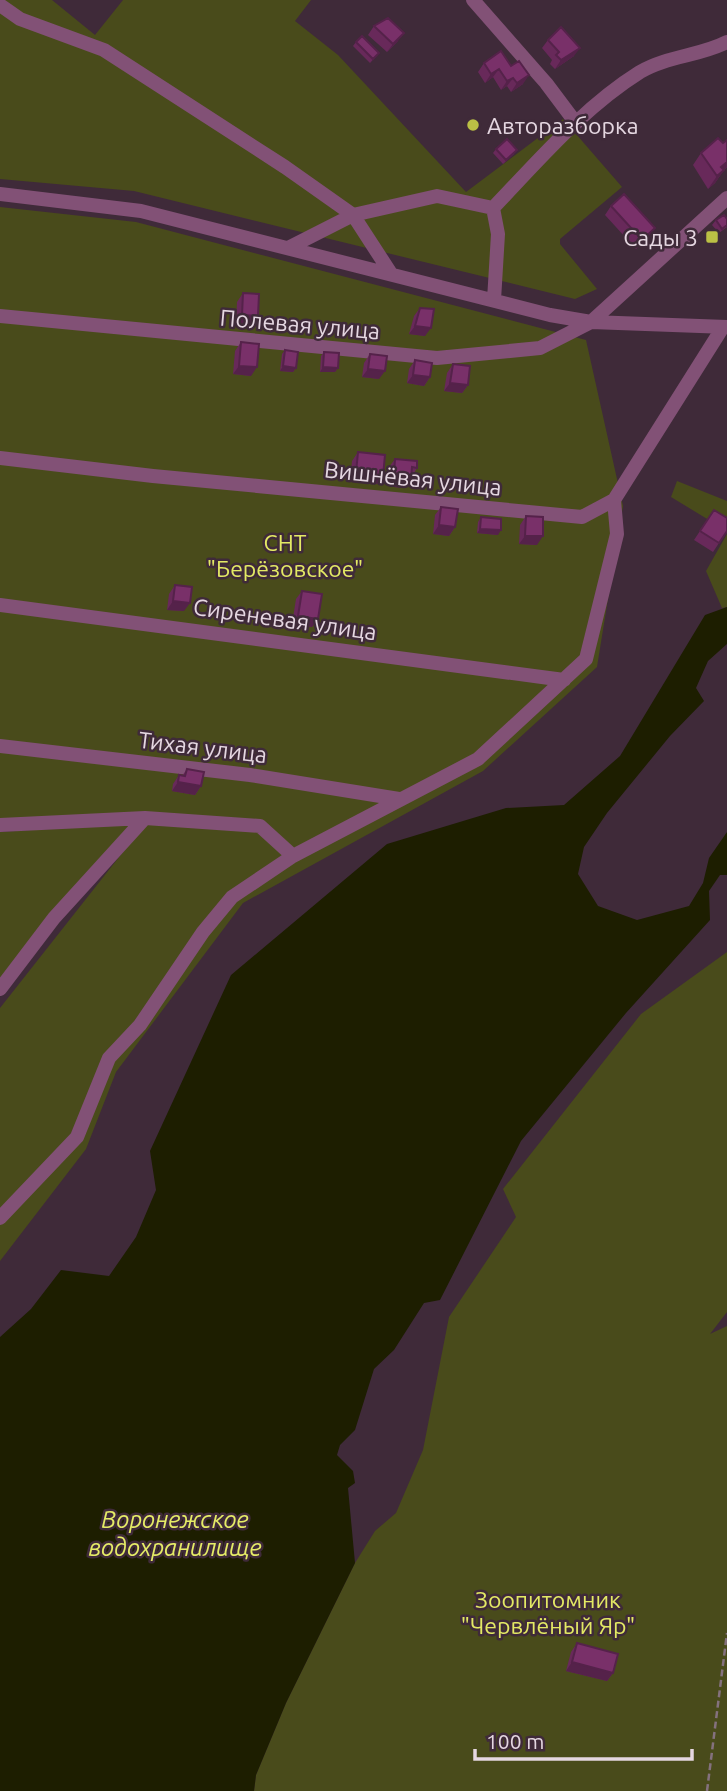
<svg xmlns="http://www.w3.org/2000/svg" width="727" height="1791" viewBox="0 0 727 1791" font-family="Ubuntu,sans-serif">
	<rect width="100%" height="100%" fill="#3f2a39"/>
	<path fill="#494b1b" d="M0 0H52L95 35 123 0H311L295 21 338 55 466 192 563 119 622 187 560 239V244L597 289 575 299 134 191 0 179Z
		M0 207 136 222 586 340 623 506 597 667 483 771 243 903 116 1072 86 1149 0 1261V1008L153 814 0 823Z
		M677 481 727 501V531L671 497Z
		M727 534V607L722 608 706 571Z
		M132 824 0 994V832Z
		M727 952V1312L710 1334 727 1326V1791H254L256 1775 286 1703 355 1563 375 1531 396 1513 423 1450 449 1317 516 1217 503 1189 641 1014Z"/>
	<path fill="#1d1e00" d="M727 607V644L708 661 696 688 704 701 670 736 607 813 584 847 578 874 598 906 637 920 689 906 703 883 709 858 727 832V875H720L709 891 710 920 626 1013 521 1141 440 1300 424 1303 394 1350 374 1369 355 1430 340 1445 337 1455 353 1471 355 1483 348 1488 355 1563 286 1703 256 1775 254 1791H0V1337L31 1309 61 1270 109 1276 136 1237 156 1190 150 1151 231 975 387 844 506 808 564 805 620 756 705 615Z"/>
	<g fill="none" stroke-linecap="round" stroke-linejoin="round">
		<path stroke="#84717e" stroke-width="2.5" stroke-dasharray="7 3.5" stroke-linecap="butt" d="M707 1791 727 1633"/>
		<path stroke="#825176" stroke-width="14" d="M473 0 546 83 576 123
			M0 5 20 19 104 50 285 167 353 215 390 272
			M0 194 141 211 550 315 591 322 727 327
			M493 208 498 234 494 300
			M290 247 353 215 437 196 493 208C539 160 584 107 640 72 667 56 700 56 727 42
			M0 316 437 358 540 348 591 322 727 198
			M0 458 153 476 582 517 614 500 723 327
			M0 605 564 680
			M0 746 250 775 399 799
			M0 825 145 818 260 826 293 856
			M0 989 54 918 145 818
			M0 1218 77 1137 109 1058 140 1025 203 932 232 897 293 856 478 759 586 659 617 534 614 500"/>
	</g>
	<path fill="#68295a" d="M374 26 398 41 387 52 368 35Z
		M548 40 574 56 555 69 550 64 552 60 542 48Z
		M356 42 379 53 370 63 353 46Z
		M501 51 523 84 511 92 507 86 501 90 493 77 485 83 478 72 484 63Z
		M496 149 514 154 503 164 493 153Z
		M701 153 727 167 724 170 715 183 708 189 693 165Z
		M611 206 649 236 636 249 605 215Z
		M716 220 727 227 719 233 712 225Z
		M243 293 258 316 252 324 236 323 237 302Z
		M420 308 425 336 409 334 414 316Z
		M241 342 251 376 233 374 235 351Z
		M285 350 296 368 293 372 280 371 282 354Z
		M324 352 338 368 335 372H320L321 356Z
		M370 354 379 379 362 377 364 363Z
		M415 360 430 377 424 386 407 383 409 369Z
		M453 364 468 385 462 393 444 391 447 373Z
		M358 452 383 476 377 484 350 481 352 461Z
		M395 459 417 468 405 488 394 487V484L388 483 389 467Z
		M441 507 455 527 449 536 433 534 435 515Z
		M714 510 727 531 713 552 694 540Z
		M526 516 537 545 519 544 520 525Z
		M481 517 498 535 477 533 478 522Z
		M175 585 184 611 167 610 169 594Z
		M302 591 318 619 312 627 292 624 296 599Z
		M187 769 201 786 195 795 172 791 173 784 179 775 182 776Z
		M577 1643 613 1673 607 1681 566 1671 571 1652Z"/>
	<path fill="#55224a" d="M404 33 398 41 387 52 393 44Z
		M580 48 574 56 555 69 561 60Z
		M499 69 493 77 485 83 491 74Z
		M529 75 523 84 511 92 517 83Z
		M513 78 507 86 501 90 507 81Z
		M727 162V167L717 176 721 167Z
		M724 170 715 183 708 189 717 176Z
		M655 228 649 236 636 249 642 240Z
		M242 315 258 316 252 324 236 323Z
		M415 326 431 328 425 336 409 334Z
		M239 366 257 367 251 376 233 374Z
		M283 366 296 368 293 372 280 371Z
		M323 367 338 368 335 372H320Z
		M368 369 385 371 379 379 362 377Z
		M413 375 430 377 424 386 407 383Z
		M450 383 468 385 462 393 444 391Z
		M356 473 383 476 377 484 350 481Z
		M394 475H400L394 484 388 483Z
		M400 478 411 479 405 488 394 487Z
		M439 525 455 527 449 536 433 534Z
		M480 529 501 530 498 535 477 533Z
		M525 536H543L537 545 519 544Z
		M173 601 190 603 184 611 167 610Z
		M298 616 318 619 312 627 292 624Z
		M178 782 201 786 195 795 172 791Z
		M572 1662 613 1673 607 1681 566 1671Z"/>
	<path fill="#793069" stroke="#55224a" stroke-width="2" d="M388 18 404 33 393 44 374 26Z
		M561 27 580 48 561 60 556 55 559 52 548 40Z
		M362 36 379 53 373 59 356 42Z
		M501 51 511 66 519 61 529 75 517 83 513 78 507 81 499 69 491 74 484 63Z
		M718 138 723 143 727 140V162L721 167 724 170 717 176 701 153Z
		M507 139 517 150 506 160 496 149Z
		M624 194 655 228 642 240 611 206Z
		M724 215 727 219V225L722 229 716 220Z
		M243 293 259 294 258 316 242 315Z
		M420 308 434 309 431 328 415 326Z
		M241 342 259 344 257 367 239 366Z
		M285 350 298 352 296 368 283 366Z
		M324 352 339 353 338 368 323 367Z
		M370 354 387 356 385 371 368 369Z
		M415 360 432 363 430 377 413 375Z
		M453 364 470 366 468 385 450 383Z
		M358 452 385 455 383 476 356 473Z
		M395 459 417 461V468L412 467 411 479 400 478V475H394Z
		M441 507 458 509 455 527 439 525Z
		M714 510 727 518V531L719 543 700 531Z
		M526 516 543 517V536H525Z
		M481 517 501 519V530L480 529Z
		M175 585 192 587 190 603 173 601Z
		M302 591 322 594 318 619 298 616Z
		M187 769 204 772 201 786 178 782 179 775 185 776Z
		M577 1643 618 1654 613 1673 572 1662Z"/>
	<g fill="#bbc045" stroke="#3f2a39" stroke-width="2.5">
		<circle cx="473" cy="125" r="7"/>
		<rect x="705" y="230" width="14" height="14" rx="3.5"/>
	</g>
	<g text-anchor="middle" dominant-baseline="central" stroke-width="5" stroke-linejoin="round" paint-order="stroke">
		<g font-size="23" fill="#e5d7e1" stroke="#3f2a39" text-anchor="start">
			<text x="487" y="125">Авторазборка</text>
			<text x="698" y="237" text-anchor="end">Сады 3</text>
		</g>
		<g font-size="23" fill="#e5d7e1" stroke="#3f2a39">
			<text transform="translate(300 324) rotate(5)">Полевая улица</text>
			<text transform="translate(413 478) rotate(6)">Вишнёвая улица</text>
			<text transform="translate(285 619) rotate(8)">Сиреневая улица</text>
			<text transform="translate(203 747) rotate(7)">Тихая улица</text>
		</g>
		<g font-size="23" fill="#e3e964" stroke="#3f2a39">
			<text x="285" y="542">СНТ<tspan x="285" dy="26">"Берёзовское"</tspan></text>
			<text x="548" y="1599">Зоопитомник<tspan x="548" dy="26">"Червлёный Яр"</tspan></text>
		</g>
		<g font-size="24" font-style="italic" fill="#e5eb66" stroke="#3f2a39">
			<text x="175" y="1519">Воронежское<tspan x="175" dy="28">водохранилище</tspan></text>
		</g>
	</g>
	<path d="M475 1749v10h217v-10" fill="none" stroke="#e5d7e1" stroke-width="3.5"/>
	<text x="486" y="1749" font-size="21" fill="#e5d7e1" stroke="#3f2a39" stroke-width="5" paint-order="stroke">100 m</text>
</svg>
